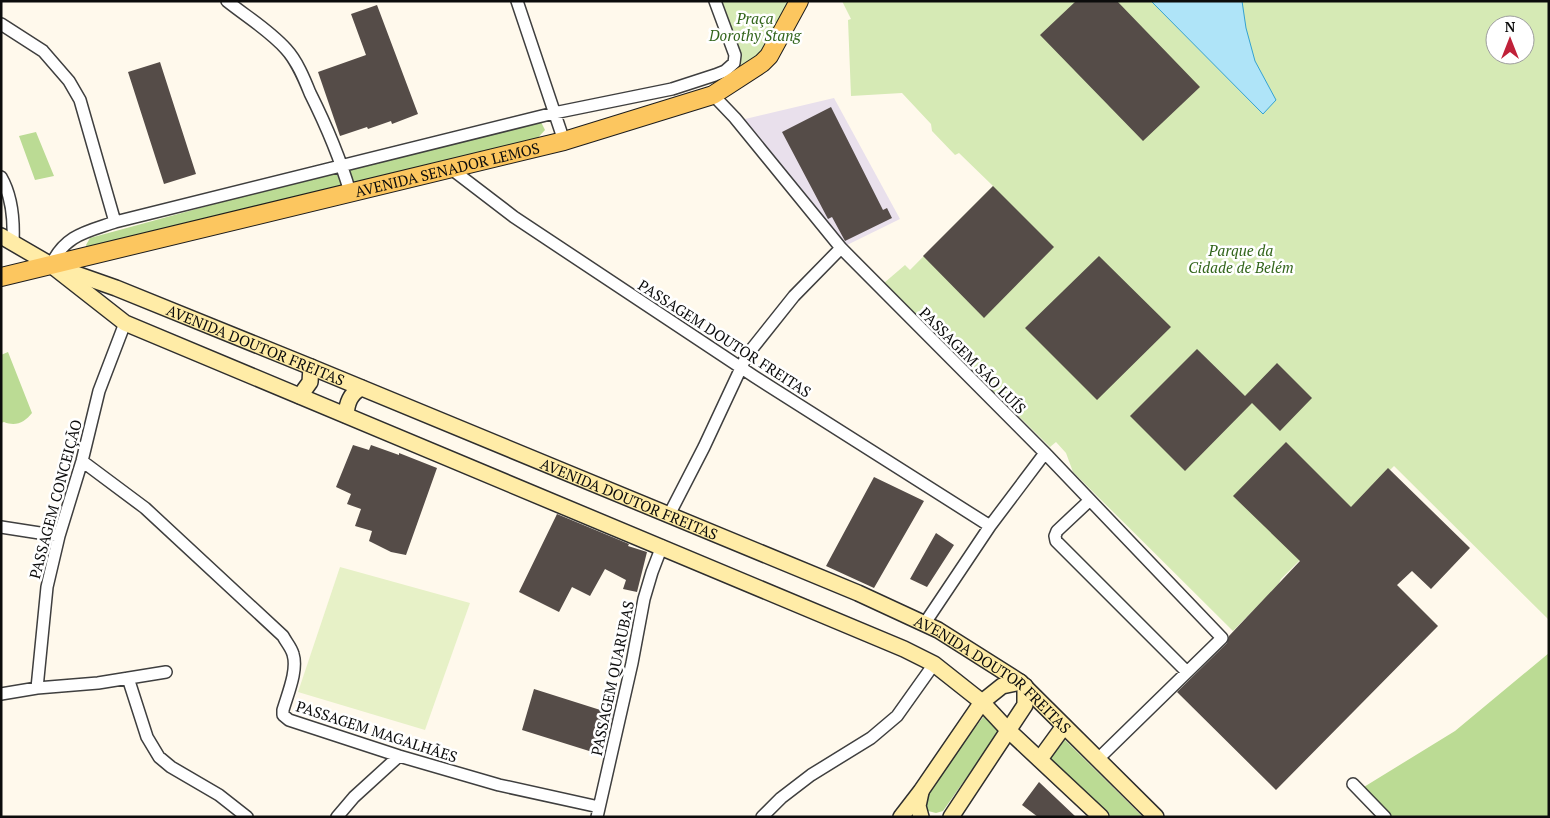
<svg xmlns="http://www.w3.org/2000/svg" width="1550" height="818" viewBox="0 0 1550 818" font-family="'PT Serif',serif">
	<rect width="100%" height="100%" fill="#fff9ec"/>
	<path fill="#e9e0ec" d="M834 98 900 219 847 245 741 120Z"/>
	<path fill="#d6eab5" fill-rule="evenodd" d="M715 1H799L796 8 741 78 734 63Z
		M842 1H1549V620L1394 466 1281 579 1278 585 1233 631 1073 472 1066 453 1056 442 1050 447 884 283 905 265 910 270 993 186 959 153 955 155 932 131 931 124 902 93 851 96 848 20 851 19ZM1495 25H1525V55H1495Z"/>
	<path fill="#bbdb94" d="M541 122 545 130 533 143 88 252 86 245 90 238 317 176Z
		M36 132 54 176 35 180 19 136Z
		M8 352 32 413C25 422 16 427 4 422L1 423V355Z
		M1549 653V817H1384L1359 790 1455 731Z
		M984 716 999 731 943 811 936 813 924 810 927 790Z
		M1063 738 1143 817H1106L1045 759Z"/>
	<path fill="#e7f1c7" d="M340 567 470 603 425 730 298 692Z"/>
	<path fill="#afe4f8" stroke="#34a2d1" d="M1151 1H1242L1246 28 1255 61 1276 100 1263 114Z"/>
	<path fill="#554c48" d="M1076 1H1117L1200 87 1143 141 1040 35Z
		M377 5 418 114 392 124 391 121 368 129 367 127 340 136 318 72 366 55 351 14Z
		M160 62 196 174 164 184 128 72Z
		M831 107 883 210 887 208 892 218 845 241 832 217 828 219 782 132Z
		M993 186 1054 247 984 318 923 256Z
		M1099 256 1171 327 1097 400 1025 328Z
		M1197 349 1245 396 1277 363 1312 398 1280 431 1252 403 1185 471 1130 416Z
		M1286 442 1351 507 1388 468 1470 548 1431 589 1412 571 1397 585 1438 626 1276 790 1177 692 1227 643 1229 636 1300 561 1233 496Z
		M353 445 369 450 371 445 399 455V453L437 468 406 555 391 552 369 541 372 531 355 526 361 509 347 504 351 494 336 487Z
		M874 477 924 501 874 588 826 566Z
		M557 514 629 544 628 546 647 552 637 592 623 589 626 580 605 569 590 596 572 587 559 612 519 592Z
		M936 533 954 545 927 587 910 579Z
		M534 689 613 714 602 755 522 730Z
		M1039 782 1076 817H1038L1022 805Z"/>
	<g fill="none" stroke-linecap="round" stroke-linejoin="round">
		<defs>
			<path id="street" d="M227 1C247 17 269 30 286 49 297 61 304 78 310 93 326 125 340 158 350 192
				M517 1 564 141
				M1 24 43 51 69 81 80 100 115 222
				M713 95 735 118 841 248 1045 453 1222 638 1098 759
				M450 168 514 217 755 377 990 526
				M1 177C12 196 14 220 13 242
				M51 265C65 235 86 232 115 222L554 113 672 89 715 75 725 71 734 63 735 55 715 1
				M82 461 145 508 283 636C286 642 291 647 293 654 298 670 288 693 283 710V715L289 720 399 756 499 785 599 807
				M1090 500 1057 531 1055 536 1056 541 1187 672
				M669 515 704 447 747 355 794 296 841 248
				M1 527 59 536
				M925 623 990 526 1045 453
				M128 678 147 737 159 757 171 767 219 795 247 817
				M37 688 47 587 59 536 82 461 99 391 125 323
				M1 694 37 688 98 683 166 672
				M1353 784 1385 817
				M337 817 354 797 399 756
				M597 817 632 663 644 599 652 572 662 546
				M762 817 781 798 811 775 871 738 897 716 934 664"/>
			<g id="secondary">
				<path d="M1 236 51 265 125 323 904 649 934 664 982 702 1008 730 1101 817"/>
				<path id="s1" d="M62 269 116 288 311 367 858 593 938 630 1020 682 1156 817"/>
				<path d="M300 396 310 382 311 367"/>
				<path d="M346 415C347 403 350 394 361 388"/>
				<path d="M1040 759 1064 726"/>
				<path d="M921 792 918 806 921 817"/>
				<path d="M901 817 921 791 982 702 1002 686 1020 682"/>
				<path d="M951 817 1025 705V686"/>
			</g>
			<g id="primary">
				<path id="s2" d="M1 277 564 141 713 95 762 63 769 56 799 1"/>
			</g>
		</defs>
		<use href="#street" stroke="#3f3f3f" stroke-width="14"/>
		<use href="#secondary" stroke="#2e2e2e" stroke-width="18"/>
		<use href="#primary" stroke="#1d1d1d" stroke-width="20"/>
		<use href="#street" stroke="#fff" stroke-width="11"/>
		<use href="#secondary" stroke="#ffeca7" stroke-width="15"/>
		<use href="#primary" stroke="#fcc65f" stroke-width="18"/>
	</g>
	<g text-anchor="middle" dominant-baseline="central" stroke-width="5" stroke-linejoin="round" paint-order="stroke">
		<g font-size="15" font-style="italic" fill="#32651b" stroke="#fff">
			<text x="755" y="18">Praça<tspan x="755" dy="17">Dorothy Stang</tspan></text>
			<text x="1241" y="250">Parque da<tspan x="1241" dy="17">Cidade de Belém</tspan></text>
		</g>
		<g font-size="15" fill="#0c0c0c" stroke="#fff">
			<text stroke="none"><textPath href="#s2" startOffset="459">AVENIDA SENADOR LEMOS</textPath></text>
			<text transform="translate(725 338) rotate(33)">PASSAGEM DOUTOR FREITAS</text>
			<text stroke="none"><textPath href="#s1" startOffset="208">AVENIDA DOUTOR FREITAS</textPath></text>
			<text transform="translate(973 360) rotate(45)">PASSAGEM SÃO LUÍS</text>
			<text transform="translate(55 499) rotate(-75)">PASSAGEM CONCEIÇÃO</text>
			<text stroke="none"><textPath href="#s1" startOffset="612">AVENIDA DOUTOR FREITAS</textPath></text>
			<text stroke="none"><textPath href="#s1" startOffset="1018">AVENIDA DOUTOR FREITAS</textPath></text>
			<text transform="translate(612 678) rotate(-78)">PASSAGEM QUARUBAS</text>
			<text transform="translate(377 731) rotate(18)">PASSAGEM MAGALHÃES</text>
		</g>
	</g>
	<rect width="1550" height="818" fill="none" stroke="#0c0c0c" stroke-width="5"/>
	<g transform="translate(1510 40)"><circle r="24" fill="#ffffff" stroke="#9e9e9e"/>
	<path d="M0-4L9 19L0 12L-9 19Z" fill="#c02139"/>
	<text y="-8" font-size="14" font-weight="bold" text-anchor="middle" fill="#0c0c0c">N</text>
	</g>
</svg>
